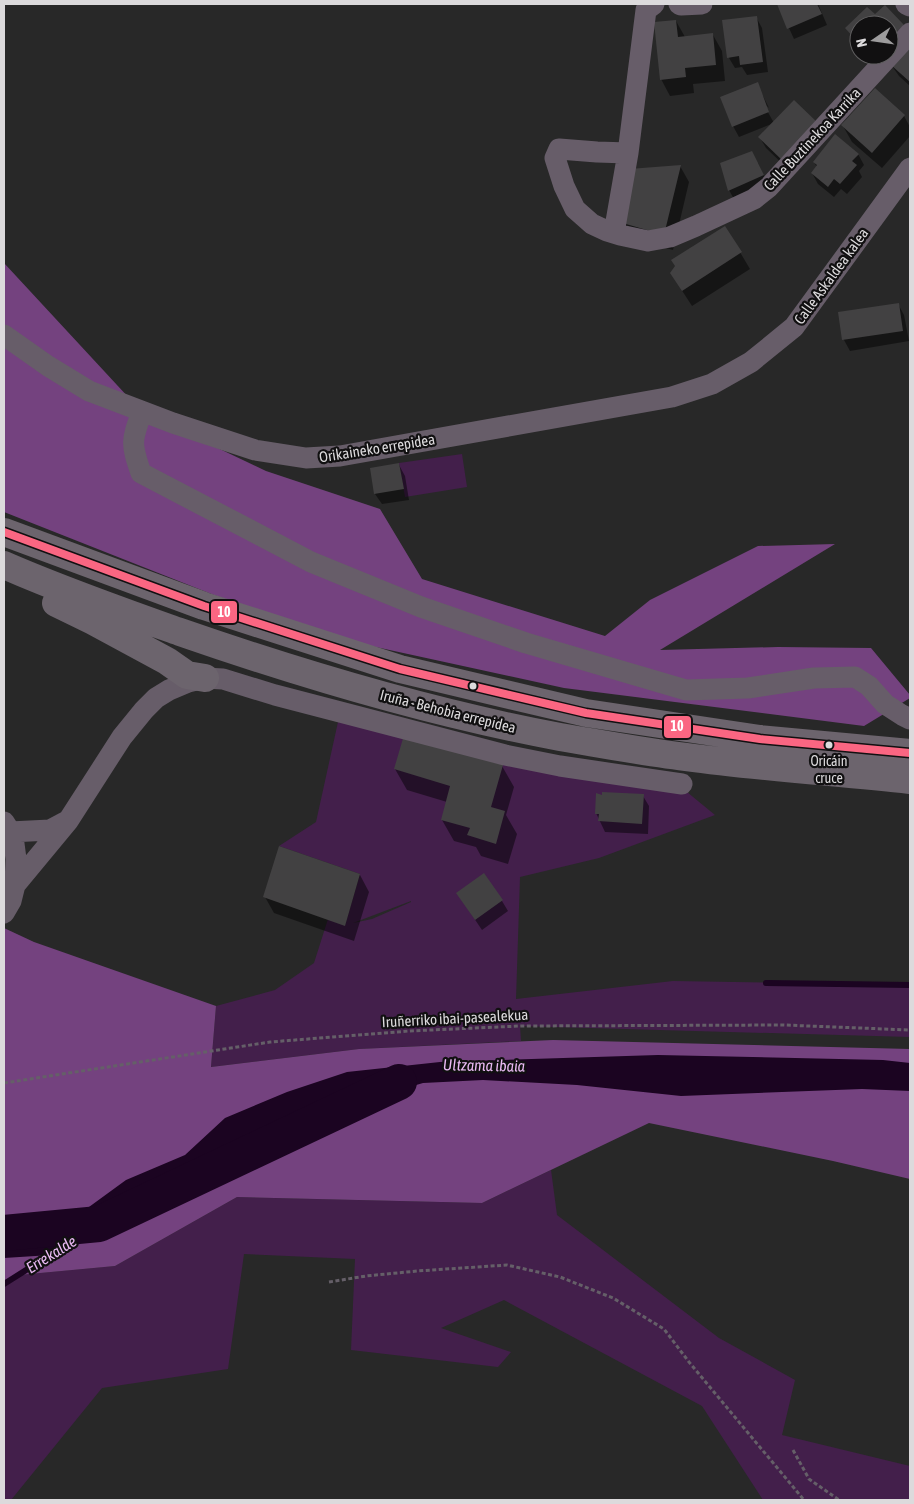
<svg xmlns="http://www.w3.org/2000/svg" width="914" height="1504" viewBox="0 0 914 1504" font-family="'Asap Condensed',sans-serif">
	<rect width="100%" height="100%" fill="#282828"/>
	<path fill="#431f4b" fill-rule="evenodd" d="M462 454 467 487 405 497 399 463Z
		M338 722 687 792 715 815 599 858 520 877 516 999 673 981 910 985V1037L520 1026 521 1041 359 1049 211 1067 216 1006 275 990 314 963 328 919 345 925 360 874 279 846 316 822ZM411 902 372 919 353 923 411 901Z
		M551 1170 557 1215 719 1338 795 1380 782 1435 910 1466V1500H763L702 1406 504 1300 441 1328 511 1352 498 1367 351 1350 355 1259 244 1254 228 1369 102 1388 11 1500H4V1284L18 1275 115 1266 237 1197 482 1203Z"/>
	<path fill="#74427f" d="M4 263 142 412 266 471 380 509 422 579 605 636 650 600 758 546 835 544 660 650 778 647 871 648 910 695V698L864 726 564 688 362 644 214 595 4 512Z
		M4 928 34 942 216 1006 211 1067 359 1049 553 1040 910 1049V1179L833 1161 649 1123 482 1203 237 1197 115 1266 19 1275 4 1284Z"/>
	<path fill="#1b0421" d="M658 1055 883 1060 910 1063V1091L862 1089 681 1096 577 1085 483 1080 423 1083 355 1103 99 1224 51 1255 4 1258V1217L78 1215 126 1180 185 1155 225 1118 287 1092 347 1072 440 1062Z"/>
	<path fill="#0007" d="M778 4H818L827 25 794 39Z
		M875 16 903 26 889 55V25H859V46L846 28Z
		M756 17 762 28 768 72 747 75 742 67 735 68 729 58Z
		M676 21 685 37 713 35 722 51 725 81 693 84 694 93 670 96 661 79Z
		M910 45V86L899 76 892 66Z
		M757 84 769 108 767 106 765 107 774 123 790 171 766 148 760 138 774 123 739 137 733 126Z
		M875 90 904 116 910 127V136L882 168 852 142 843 126Z
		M858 154 864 165 859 171 862 177 847 194 841 189 834 197 818 184 812 173 817 167 814 162Z
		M758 163 769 186 735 201 729 190Z
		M680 166 689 182 673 250 630 238 620 221Z
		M725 227 750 269 692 306 681 289Z
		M898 304 904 315 909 341 850 351 844 340 839 313Z
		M399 465 405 476 409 500 382 504 375 494Z
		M502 766 514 787 506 815 517 834 508 864 481 856 476 847 454 841 442 820 447 802 407 790 395 769Z
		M603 796H643L649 806 648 834 605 832 596 813Z
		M360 875 369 892 354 941 274 913 265 897Z
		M457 893 502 901 508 911 482 930Z"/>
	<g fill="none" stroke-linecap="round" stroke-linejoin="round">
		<path stroke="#1b0421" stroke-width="6" d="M766 983 910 985
			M4 1284 99 1224"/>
		<path stroke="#1b0421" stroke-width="36" d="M4 1233 99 1224 399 1082"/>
	</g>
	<path fill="#424142" d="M777 4H817L822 14 787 29Z
		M885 5 904 25 889 39V25H859V33L854 38 845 28 867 7 875 14Z
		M757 16 763 62 740 65 739 56 727 58 722 20Z
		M676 20 678 37 713 33 716 65 685 68 686 77 660 80 654 22Z
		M910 43V82L891 65Z
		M758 82 769 112 732 127 720 97Z
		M875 88 905 115 872 153 841 125Z
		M794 100 819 124 783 161 758 137Z
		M835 134 859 154 852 161 857 165 840 184 834 179 828 187 811 173 817 165 813 162Z
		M752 151 764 175 728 191 720 163Z
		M681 165 664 235 619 222 629 169Z
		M725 226 742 252 682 291 670 273 675 266 671 260Z
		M899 303 903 331 842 340 838 312Z
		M399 463 404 489 374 494 370 468Z
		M404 735 503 765 491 807 505 811 496 844 467 835 470 828 441 820 450 786 394 769Z
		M602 792 644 794 642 824 598 821 599 814H595L596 793 602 795Z
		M279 846 360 874 345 926 263 897Z
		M484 873 503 900 475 920 456 893Z"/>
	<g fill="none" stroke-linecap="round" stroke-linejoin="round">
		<path stroke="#655f68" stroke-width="3" stroke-dasharray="4 2.5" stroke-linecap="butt" d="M4 1083 270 1042 409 1031 520 1026 784 1025 910 1030
			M329 1282 366 1276 417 1271 507 1265 560 1277 613 1298 664 1329 689 1362 804 1500
			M793 1450 809 1479 839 1500"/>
		<path stroke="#675d69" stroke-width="21" d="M679 4 681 5 702 4
			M906 4 910 6
			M628 153 597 152 559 149 555 158 564 186 575 209 592 224 607 231 620 235 648 241 670 237 696 226 754 199 769 187 910 33
			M614 233 628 153 646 10 654 4
			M4 335 48 366 89 391 173 423 255 450 306 458 340 456 672 397 712 384 751 362 794 327 910 168
			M142 412C131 441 131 444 141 473L311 562 421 607 526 643 686 690 748 688 814 678 855 677 869 686 885 704 902 715 910 719
			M4 822 13 836 16 859 15 885 11 901 4 913
			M10 832 50 830 67 821
			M15 885 68 821 122 737 144 710 156 698 169 690 188 682 205 678 223 679 275 695 505 755 560 766 682 784"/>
		<path stroke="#6c646d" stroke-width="28" d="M4 532 204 606 400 669 586 713 760 739 910 753
			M4 565C61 590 121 611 180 632 304 675 431 713 560 737 602 744 644 752 686 757 760 767 835 772 910 780
			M56 603 93 621 167 661 187 675 205 678"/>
		<defs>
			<path id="bus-1" d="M4 532 204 606 400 669 586 713 760 739 910 753"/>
		</defs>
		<use href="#bus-1" stroke="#111011" stroke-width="11"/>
		<use href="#bus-1" stroke="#fa6682" stroke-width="8"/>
	</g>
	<g fill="#dcdadc" stroke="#111011" stroke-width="2">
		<circle cx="473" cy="686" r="4.5"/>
		<circle cx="829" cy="745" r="4.5"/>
	</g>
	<g text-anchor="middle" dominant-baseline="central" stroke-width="4.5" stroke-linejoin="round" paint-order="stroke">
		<g font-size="14" fill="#dcdadc" stroke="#111011">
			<text x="829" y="761">Oricáin<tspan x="829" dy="17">cruce</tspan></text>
		</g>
		<g font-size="15" fill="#dcdadc" stroke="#111011">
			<text transform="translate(812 139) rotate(-47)">Calle Buztinekoa Karrika</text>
			<text transform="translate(831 276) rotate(-54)">Calle Askaldea kalea</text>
			<text transform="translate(377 448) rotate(-9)">Orikaineko errepidea</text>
			<text transform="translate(448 711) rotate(14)">Iruña - Behobia errepidea</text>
			<text transform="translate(455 1018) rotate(-3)">Iruñerriko ibai-pasealekua</text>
		</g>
		<g font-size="16" font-style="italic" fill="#eabaf4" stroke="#111011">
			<text transform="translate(484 1065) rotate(1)">Ultzama ibaia</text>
			<text transform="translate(51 1254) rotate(-32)">Errekalde</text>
		</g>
	</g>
	<g stroke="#111011" stroke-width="2">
		<rect x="210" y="600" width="28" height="24" rx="5" fill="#fa6682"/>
		<rect x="663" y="715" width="29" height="24" rx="5" fill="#fa6682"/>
	</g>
	<g font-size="14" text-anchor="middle" font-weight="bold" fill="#fff">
		<text x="224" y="617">10</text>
		<text x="677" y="731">10</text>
	</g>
	<rect width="914" height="1504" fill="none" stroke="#dcdadc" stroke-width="10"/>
	<g transform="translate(874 40) rotate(257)"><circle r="24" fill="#111011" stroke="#626162"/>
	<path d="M0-4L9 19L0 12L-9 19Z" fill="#9d9c9d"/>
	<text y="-8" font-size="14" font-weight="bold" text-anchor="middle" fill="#dcdadc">N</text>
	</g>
</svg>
